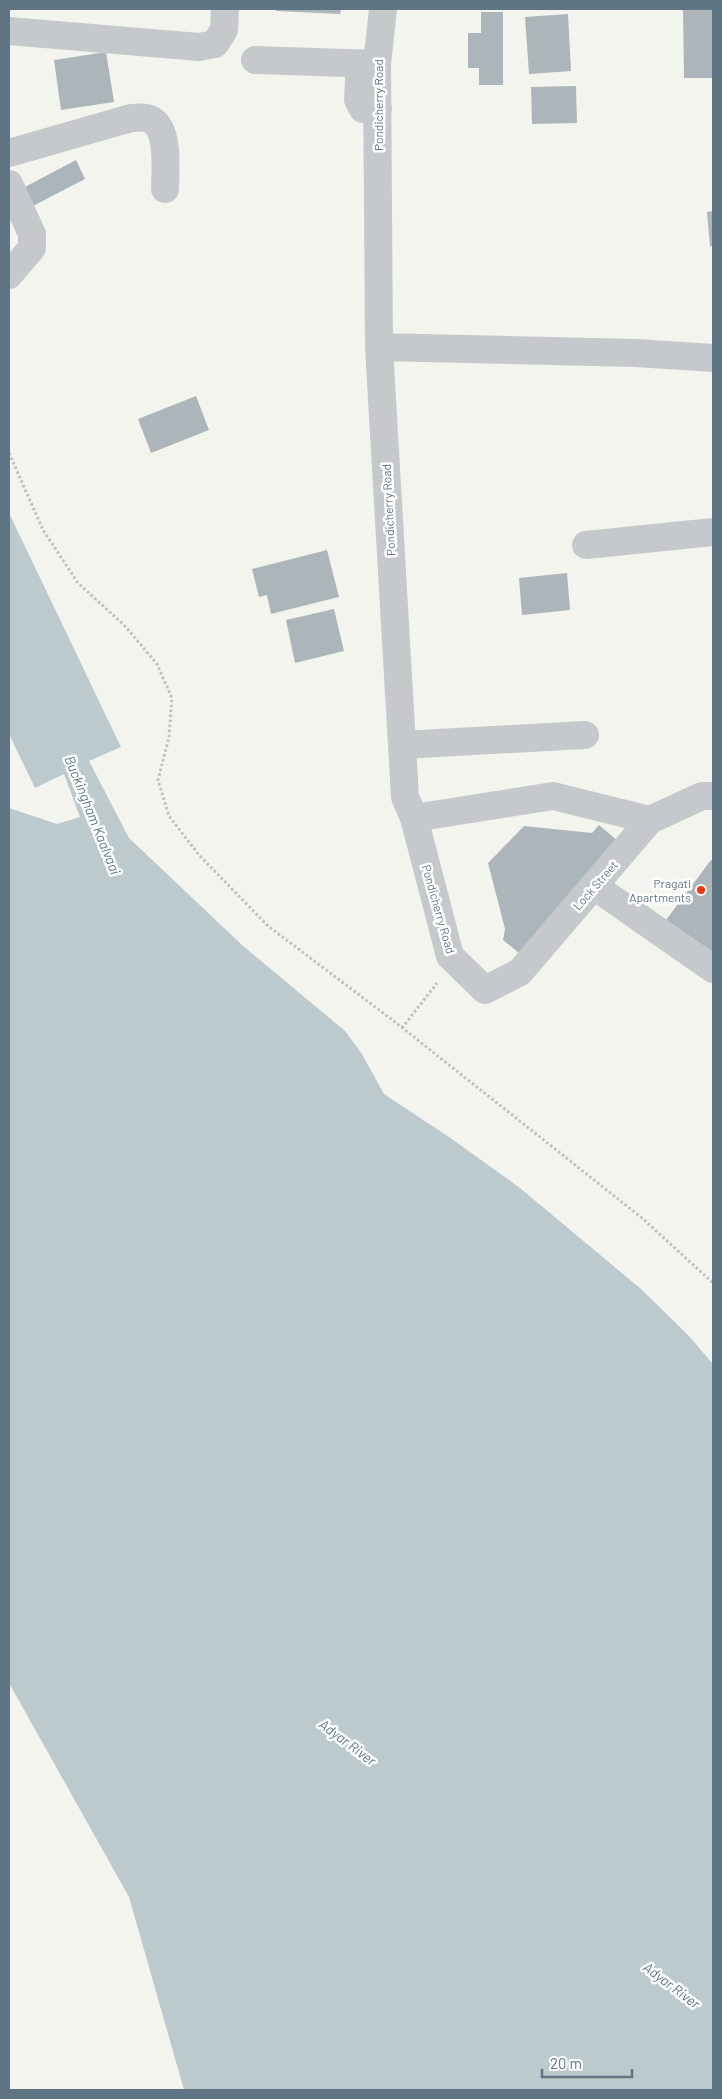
<svg xmlns="http://www.w3.org/2000/svg" width="722" height="2099" viewBox="0 0 722 2099" font-family="Barlow,sans-serif">
	<rect width="100%" height="100%" fill="#f4f4ef"/>
	<path fill="#bccace" d="M9 513 121 747 89 761 129 838 242 945 345 1031 362 1054 384 1094 452 1139 520 1188 641 1289 687 1334 713 1364V2090H184L129 1897 9 1683V808L57 824 80 817 64 774 35 788 9 734Z"/>
	<path fill="#acb6ba" d="M276 9H341L340 14 276 11Z
		M683 9H713V78H684Z
		M481 12H503V85H479V68H468V33H481Z
		M568 14 571 71 529 74 525 17Z
		M106 52 114 102 61 110 54 60Z
		M576 86 577 123 532 124 531 87Z
		M76 160 85 179 33 206 23 188Z
		M713 211V246H710L707 212Z
		M196 396 209 430 151 453 138 419Z
		M327 550 339 597 271 614 267 595 259 597 252 569Z
		M567 573 570 610 522 615 519 578Z
		M334 609 344 651 295 663 286 620Z
		M599 825 625 847 524 957 503 940 505 929 488 863 524 826 592 833Z
		M711 860 713 861V954L666 920Z"/>
	<g fill="none" stroke-linecap="round" stroke-linejoin="round">
		<path stroke="#bec0c1" stroke-width="3" stroke-dasharray="2.5 2.5" stroke-linecap="butt" d="M9 453 43 530 78 583 125 626 157 664 172 698 169 737 158 780 169 816 199 855 268 926 395 1022 642 1218 713 1283
			M402 1028 437 983"/>
		<path stroke="#c5c9cb" stroke-width="28" d="M383 9 377 64 379 347 405 797 414 818 450 956 485 990 520 972 650 820 702 796H713
			M9 31 199 47 215 44 224 30 225 9
			M255 60 377 64
			M360 64 358 100 363 109H378
			M9 153 131 118C136 118 141 117 146 118 171 123 165 170 165 189
			M9 184 32 234V248L9 275
			M379 347 636 353 713 358
			M586 545 713 532
			M402 745 585 735
			M414 818 553 796 650 820
			M594 886 713 969"/>
	</g>
	<circle fill="#f6390d" stroke="#fff" stroke-width="2" cx="701" cy="890" r="5"/>
	<g text-anchor="middle" dominant-baseline="central" stroke-width="5" stroke-linejoin="round" paint-order="stroke">
		<g font-size="12" fill="#5f7583" stroke="#fff">
			<text transform="translate(378 105) rotate(-90)">Pondicherry Road</text>
			<text transform="translate(388 510) rotate(-93)">Pondicherry Road</text>
			<text transform="translate(595 885) rotate(-49)">Lock Street</text>
			<text transform="translate(439 909) rotate(74)">Pondicherry Road</text>
		</g>
		<g font-size="12" fill="#5f7583" stroke="#fff" text-anchor="end">
			<text x="691" y="883">Pragati<tspan x="691" dy="14">Apartments</tspan></text>
		</g>
		<g font-size="14" font-style="italic" fill="#5b7982" stroke="#fff">
			<text transform="translate(93 815) rotate(68)">Buckingham Kaalvaai</text>
			<text transform="translate(348 1742) rotate(37)">Adyar River</text>
			<text transform="translate(672 1985) rotate(37)">Adyar River</text>
		</g>
	</g>
	<rect width="722" height="2099" fill="none" stroke="#5f7583" stroke-width="20"/>
	<path d="M542 2069v8h90v-8" fill="none" stroke="#5f7583" stroke-width="2.5"/>
	<text x="550" y="2069" font-size="15" fill="#5f7583" stroke="#ffffff" stroke-width="4" paint-order="stroke">20 m</text>
</svg>
